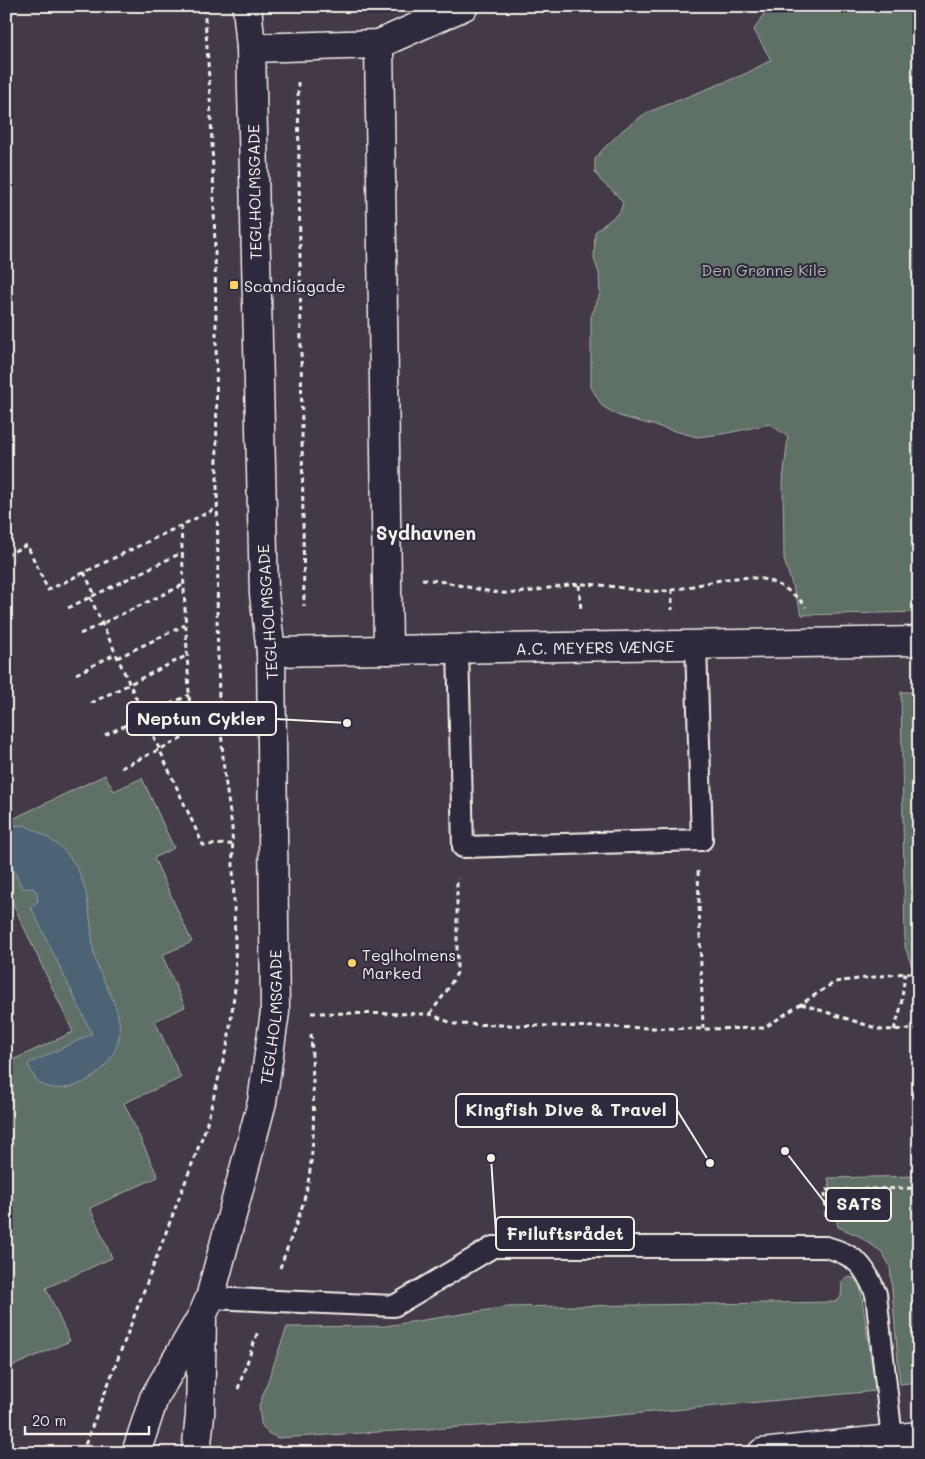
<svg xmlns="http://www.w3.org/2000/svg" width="925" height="1459" viewBox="0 0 925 1459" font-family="Mali,sans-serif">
	<rect width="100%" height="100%" fill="#433947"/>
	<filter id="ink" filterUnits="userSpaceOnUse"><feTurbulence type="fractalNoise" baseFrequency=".02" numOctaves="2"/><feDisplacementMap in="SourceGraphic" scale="10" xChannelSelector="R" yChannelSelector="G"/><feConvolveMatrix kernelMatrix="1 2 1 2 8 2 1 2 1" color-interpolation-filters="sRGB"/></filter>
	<g filter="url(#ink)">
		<path fill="#5e6f66" stroke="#a9b0a7" d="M778 6H919V612L802 615 784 560 783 480 788 437 770 424 723 434 697 437 619 416 602 406 591 387V317L600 294 599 273 594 259 595 232 620 212 623 203 617 195 601 181 595 172V159L603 149 624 129 646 113 745 74 771 60 754 30 765 12Z
			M901 692H919V986L905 947Z
			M105 775 114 791 142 778 174 848 154 858 192 942 162 955 185 1007 155 1021 181 1078 124 1103 158 1177 90 1208 112 1258 46 1288 70 1341 6 1369V1063L73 1032 6 889V822Z
			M919 1176V1382L900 1384 890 1266 882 1252 857 1235 838 1227 828 1178Z
			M846 1277 854 1278 860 1286 876 1391 546 1422 278 1438 268 1433 261 1424 259 1406 287 1327 385 1326 507 1307 835 1302 841 1297 842 1282Z"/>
		<path fill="#4b6375" stroke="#8f9ca3" d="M24 825C70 846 84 867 90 917 92 932 92 948 96 962 105 988 123 1009 119 1037 114 1064 91 1084 65 1088 56 1089 47 1088 40 1083 34 1079 30 1069 28 1064L92 1034 31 907 38 901 37 892 33 888 23 889 6 854V826Z"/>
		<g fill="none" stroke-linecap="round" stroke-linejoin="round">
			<defs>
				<path id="service" d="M458 649 463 847 702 840 696 645
					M210 1298 394 1306 493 1247H826C856 1255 865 1266 876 1294L892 1439"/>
				<g id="minor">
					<path d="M379 44 388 650"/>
					<path d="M251 48 379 44 464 6"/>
					<path id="s1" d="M271 652 919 641"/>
				</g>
				<g id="tertiary">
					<path id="s2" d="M136 1453 154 1398 202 1316 210 1298 262 1102 275 1012 271 652 264 594 251 48 247 6"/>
					<path d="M196 1453 200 1415 202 1319"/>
					<path d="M762 1453 919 1436"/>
				</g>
			</defs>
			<use href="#service" stroke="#f4f1e8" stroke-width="24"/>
			<use href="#minor" stroke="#f4f1e8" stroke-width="31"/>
			<use href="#tertiary" stroke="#f4f1e8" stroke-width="31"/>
			<path stroke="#f4f1e8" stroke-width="3" stroke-dasharray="5 4" stroke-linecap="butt" d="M298 82 304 606
				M181 526 191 734
				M6 555 27 545 48 590 217 508
				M84 572 95 595
				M422 579C449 581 474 590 501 593 529 595 556 584 584 584 611 584 637 593 664 591 696 588 729 573 762 579 778 582 796 594 806 607
				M579 585 581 611
				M672 589V610
				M90 597 203 845 232 844
				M68 608 181 553
				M80 634 183 585
				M117 658 185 625
				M76 674 115 654
				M91 703 186 656
				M105 735 189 695
				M121 768 191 734 221 732
				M698 871 703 1029
				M801 1004 882 1030 914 1029 919 1028
				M311 1013 430 1014 454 1024 703 1029 764 1028 835 982 905 973H919
				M430 1014 446 992 457 973V878
				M894 1030 901 1007 905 973
				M826 1216 825 1190 919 1188
				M280 1268C289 1242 301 1215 307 1188 317 1138 313 1083 311 1032
				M238 1389 258 1331
				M82 1453 205 1130 228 1042 236 980 232 827 224 771 219 701 217 617 218 564C215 378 219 192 204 6"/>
			<use href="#service" stroke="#2f2a3d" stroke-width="20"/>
			<use href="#minor" stroke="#2f2a3d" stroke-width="28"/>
			<use href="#tertiary" stroke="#2f2a3d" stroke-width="28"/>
		</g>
	</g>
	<g fill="#ffd166" stroke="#2f2a3d" stroke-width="2">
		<rect x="229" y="280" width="10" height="10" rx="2.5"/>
		<circle cx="352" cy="963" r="5"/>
	</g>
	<g text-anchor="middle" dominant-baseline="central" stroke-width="4" stroke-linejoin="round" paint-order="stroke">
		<g font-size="16" fill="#f4f1e8" stroke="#2f2a3d">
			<text transform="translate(254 192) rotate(-91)">TEGLHOLMSGADE</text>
			<text transform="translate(267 612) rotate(-94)">TEGLHOLMSGADE</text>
			<text stroke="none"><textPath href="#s1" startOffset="324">A.C. MEYERS VÆNGE</textPath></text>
			<text stroke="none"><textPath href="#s2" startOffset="461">TEGLHOLMSGADE</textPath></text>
		</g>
		<g font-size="16" fill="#b0b6ae" stroke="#2f2a3d">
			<text x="764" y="269">Den Grønne Kile</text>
		</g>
		<g font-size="16" fill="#f4f1e8" stroke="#2f2a3d" text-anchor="start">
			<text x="244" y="285">Scandiagade</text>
			<text x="362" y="954">Teglholmens<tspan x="362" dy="18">Marked</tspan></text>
		</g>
		<g font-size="19" font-weight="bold" fill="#f4f1e8" stroke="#2f2a3d">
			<text x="426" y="532">Sydhavnen</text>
		</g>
	</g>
	<path fill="none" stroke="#f4f1e8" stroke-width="2" d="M347 723L276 719M710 1163L677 1110M785 1151L826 1204M491 1158L496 1233"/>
	<g fill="#f4f1e8" stroke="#2f2a3d" stroke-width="2">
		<circle cx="347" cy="723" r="5"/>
		<circle cx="710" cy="1163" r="5"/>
		<circle cx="785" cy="1151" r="5"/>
		<circle cx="491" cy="1158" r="5"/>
	</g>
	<g fill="#2f2a3d" stroke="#f4f1e8" stroke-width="2">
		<rect x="127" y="702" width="149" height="33" rx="5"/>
		<rect x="456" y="1094" width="221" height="33" rx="5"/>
		<rect x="826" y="1188" width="65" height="33" rx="5"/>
		<rect x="496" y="1217" width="138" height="33" rx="5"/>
	</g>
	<g font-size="18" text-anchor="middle" font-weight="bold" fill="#f4f1e8">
		<text x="201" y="725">Neptun Cykler</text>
		<text x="566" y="1116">Kingfish Dive &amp; Travel</text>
		<text x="859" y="1210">SATS</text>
		<text x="565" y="1240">Friluftsrådet</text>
	</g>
	<rect width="925" height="1459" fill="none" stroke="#2f2a3d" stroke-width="25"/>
	<rect x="12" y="12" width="900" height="1434" fill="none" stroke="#f4f1e8" stroke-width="2" filter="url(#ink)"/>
	<path d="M25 1426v8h124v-8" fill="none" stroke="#f4f1e8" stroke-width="2.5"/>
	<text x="32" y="1426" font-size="15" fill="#f4f1e8" stroke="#2f2a3d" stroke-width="4" paint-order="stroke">20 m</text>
</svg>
